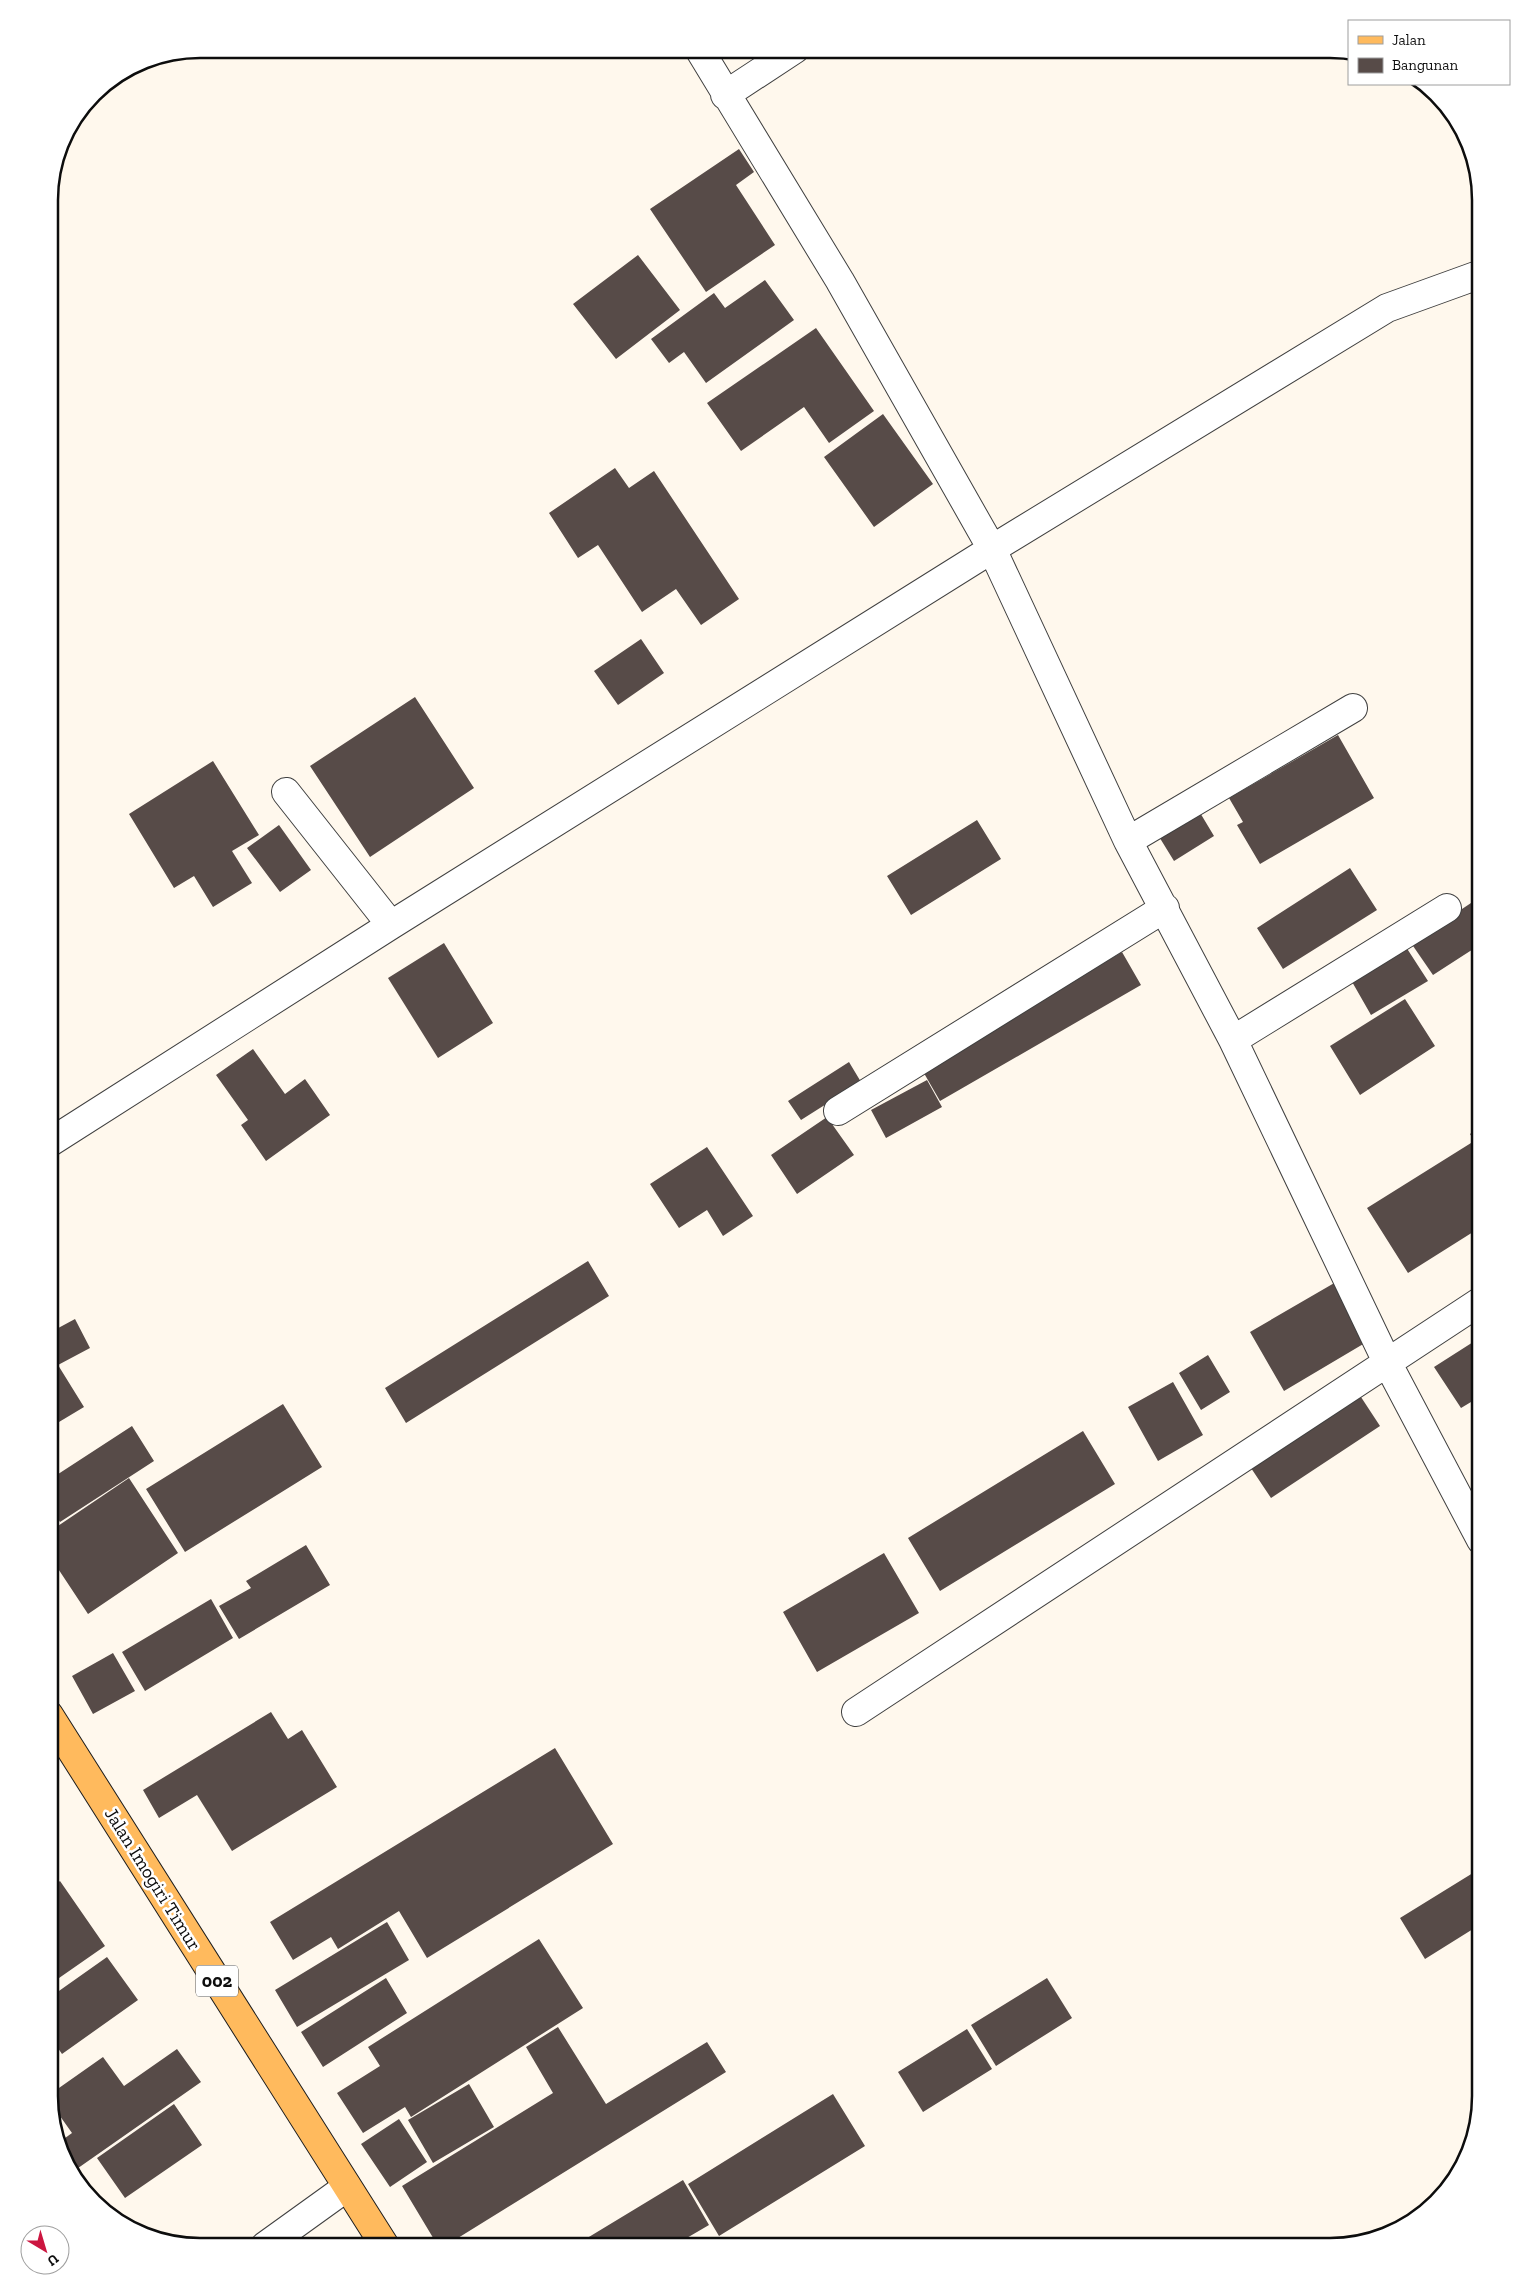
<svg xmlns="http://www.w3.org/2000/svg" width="1530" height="2295" viewBox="0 0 1530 2295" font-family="'Zilla Slab',serif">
	<rect width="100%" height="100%" fill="#fff8ed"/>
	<path fill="#574b48" d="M739 149 754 172 736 185 775 245 706 292 650 209Z
		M638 255 680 310 616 359 573 304Z
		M765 280 794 320 706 383 684 352 669 363 651 339 714 293 725 308Z
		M816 328 874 411 829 443 804 407 741 451 707 403Z
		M883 414 933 484 874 527 824 457Z
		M615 468 629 488 654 471 739 599 701 625 676 589 642 612 598 545 578 558 549 513Z
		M641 639 664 673 618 705 594 671Z
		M415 697 474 788 370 857 310 766Z
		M1338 735 1374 798 1260 864 1237 825 1243 822 1229 798Z
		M213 761 259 835 232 851 252 883 213 907 194 876 174 888 129 814Z
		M1199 811 1214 836 1174 861 1158 835Z
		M977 820 1001 859 911 915 887 876Z
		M279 825 311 870 280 892 247 848Z
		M1350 868 1377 910 1283 969 1257 928Z
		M1471 903 1481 918V944L1433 975 1411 943Z
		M444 943 493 1023 438 1058 388 978Z
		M1406 947 1428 981 1371 1015 1351 980Z
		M1122 952 1141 985 940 1101 921 1068Z
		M1405 999 1435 1046 1360 1095 1330 1046Z
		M253 1049 285 1094 305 1079 330 1115 266 1161 241 1125 248 1120 216 1075Z
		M849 1062 861 1082 801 1120 788 1101Z
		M927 1080 942 1107 886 1138 871 1110Z
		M827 1117 854 1155 797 1194 771 1155Z
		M1481 1126V1151L1470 1134Z
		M1471 1143 1481 1160V1227L1408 1273 1367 1208Z
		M707 1147 753 1216 723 1236 707 1210 679 1228 650 1184Z
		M588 1261 609 1296 406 1423 385 1388Z
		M1336 1282 1370 1340 1284 1391 1250 1332Z
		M75 1319 90 1348 58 1365 84 1407 49 1428V1333Z
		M1481 1337V1396L1461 1408 1434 1367Z
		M1208 1355 1230 1392 1201 1410 1179 1373Z
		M1173 1382 1203 1435 1158 1461 1128 1407Z
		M1359 1394 1380 1426 1271 1498 1249 1465Z
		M283 1404 322 1467 185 1552 146 1489Z
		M132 1426 154 1461 60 1522 49 1505V1480Z
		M1083 1431 1115 1484 940 1591 908 1538Z
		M129 1478 178 1553 88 1614 49 1555V1532Z
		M306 1545 330 1585 239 1639 219 1606 251 1588 246 1581Z
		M884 1553 919 1613 817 1672 783 1612Z
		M49 1559 59 1574 49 1581Z
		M211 1599 233 1638 145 1691 122 1652Z
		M113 1653 135 1691 93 1714 72 1676Z
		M271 1712 288 1739 302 1730 337 1787 232 1851 197 1795 159 1818 143 1790Z
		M555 1748 613 1844 427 1958 399 1911 338 1949 331 1937 293 1960 270 1922Z
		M1481 1868V1924L1425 1959 1400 1918Z
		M60 1881 105 1946 49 1985V1890Z
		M387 1922 409 1960 297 2027 275 1990Z
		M539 1939 583 2008 411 2117 405 2107 363 2133 337 2093 380 2066 368 2047Z
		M107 1957 138 2000 62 2054 49 2035V1998Z
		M386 1978 407 2013 323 2067 301 2032Z
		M1047 1978 1072 2018 996 2066 971 2025Z
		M558 2027 606 2104 707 2042 726 2072 445 2246H438L402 2186 553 2093 526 2047Z
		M967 2029 992 2069 923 2112 898 2072Z
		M177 2049 201 2082 71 2173 61 2141 72 2133 50 2102 49 2095 103 2057 124 2086Z
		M469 2084 494 2127 433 2163 408 2120Z
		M833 2094 865 2146 719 2236 688 2184Z
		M174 2104 202 2145 125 2198 97 2158Z
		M399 2119 427 2162 390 2187 361 2144Z
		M683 2180 709 2225 673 2246H574Z"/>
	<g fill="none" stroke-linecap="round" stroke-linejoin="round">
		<defs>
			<path id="minor" d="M699 49 840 281 992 549 1128 841 1233 1040 1387 1362 1481 1540
				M725 95 795 49
				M286 792 391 925
				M1128 841 1353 708
				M1233 1040 1447 908
				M838 1111 1165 908
				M49 1143 391 925 992 549 1387 308 1481 274
				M856 1712 1481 1301
				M265 2246 347 2187"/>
			<path id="major" d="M49 1715 385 2246"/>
		</defs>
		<use href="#minor" stroke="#404040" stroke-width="30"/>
		<use href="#major" stroke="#1e1e1e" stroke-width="30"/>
		<use href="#minor" stroke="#fff" stroke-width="28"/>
		<use href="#major" stroke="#ffba5d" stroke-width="28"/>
	</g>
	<g text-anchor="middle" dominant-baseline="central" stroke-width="5" stroke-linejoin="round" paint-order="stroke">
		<rect fill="#fff" stroke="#565656" stroke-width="1" x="196" y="1965.5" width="42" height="31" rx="4"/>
		<g font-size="18" font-weight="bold" fill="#0d0d0d">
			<text x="217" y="1981">002</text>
		</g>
		<g font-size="19" fill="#0d0d0d" stroke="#fff">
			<text transform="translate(153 1879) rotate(58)">Jalan Imogiri Timur</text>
		</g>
	</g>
	<path d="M0 0H1530V2295H0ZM200 58H1330A142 142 0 0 1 1472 200V2096A142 142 0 0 1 1330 2238H200A142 142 0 0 1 58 2096V200A142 142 0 0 1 200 58Z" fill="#fff" fill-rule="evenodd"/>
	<path fill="none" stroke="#0d0d0d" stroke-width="2.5" d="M200 58H1330A142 142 0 0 1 1472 200V2096A142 142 0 0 1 1330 2238H200A142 142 0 0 1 58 2096V200A142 142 0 0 1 200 58Z"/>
	<rect x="1348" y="20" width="162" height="65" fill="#ffffff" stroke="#9e9e9e"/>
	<rect x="1358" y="36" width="25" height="8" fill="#ffba5d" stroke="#9e9e9e"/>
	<text x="1392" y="45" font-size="15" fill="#0d0d0d">Jalan</text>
	<rect x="1358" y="58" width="25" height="15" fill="#574b48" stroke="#9e9e9e"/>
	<text x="1392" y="70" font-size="15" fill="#0d0d0d">Bangunan</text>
	<g transform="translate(45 2250) rotate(142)"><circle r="24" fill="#ffffff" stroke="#9e9e9e"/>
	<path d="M0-4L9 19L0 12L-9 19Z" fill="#cc1640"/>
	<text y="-8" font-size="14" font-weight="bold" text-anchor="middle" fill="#0d0d0d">U</text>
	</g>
</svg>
